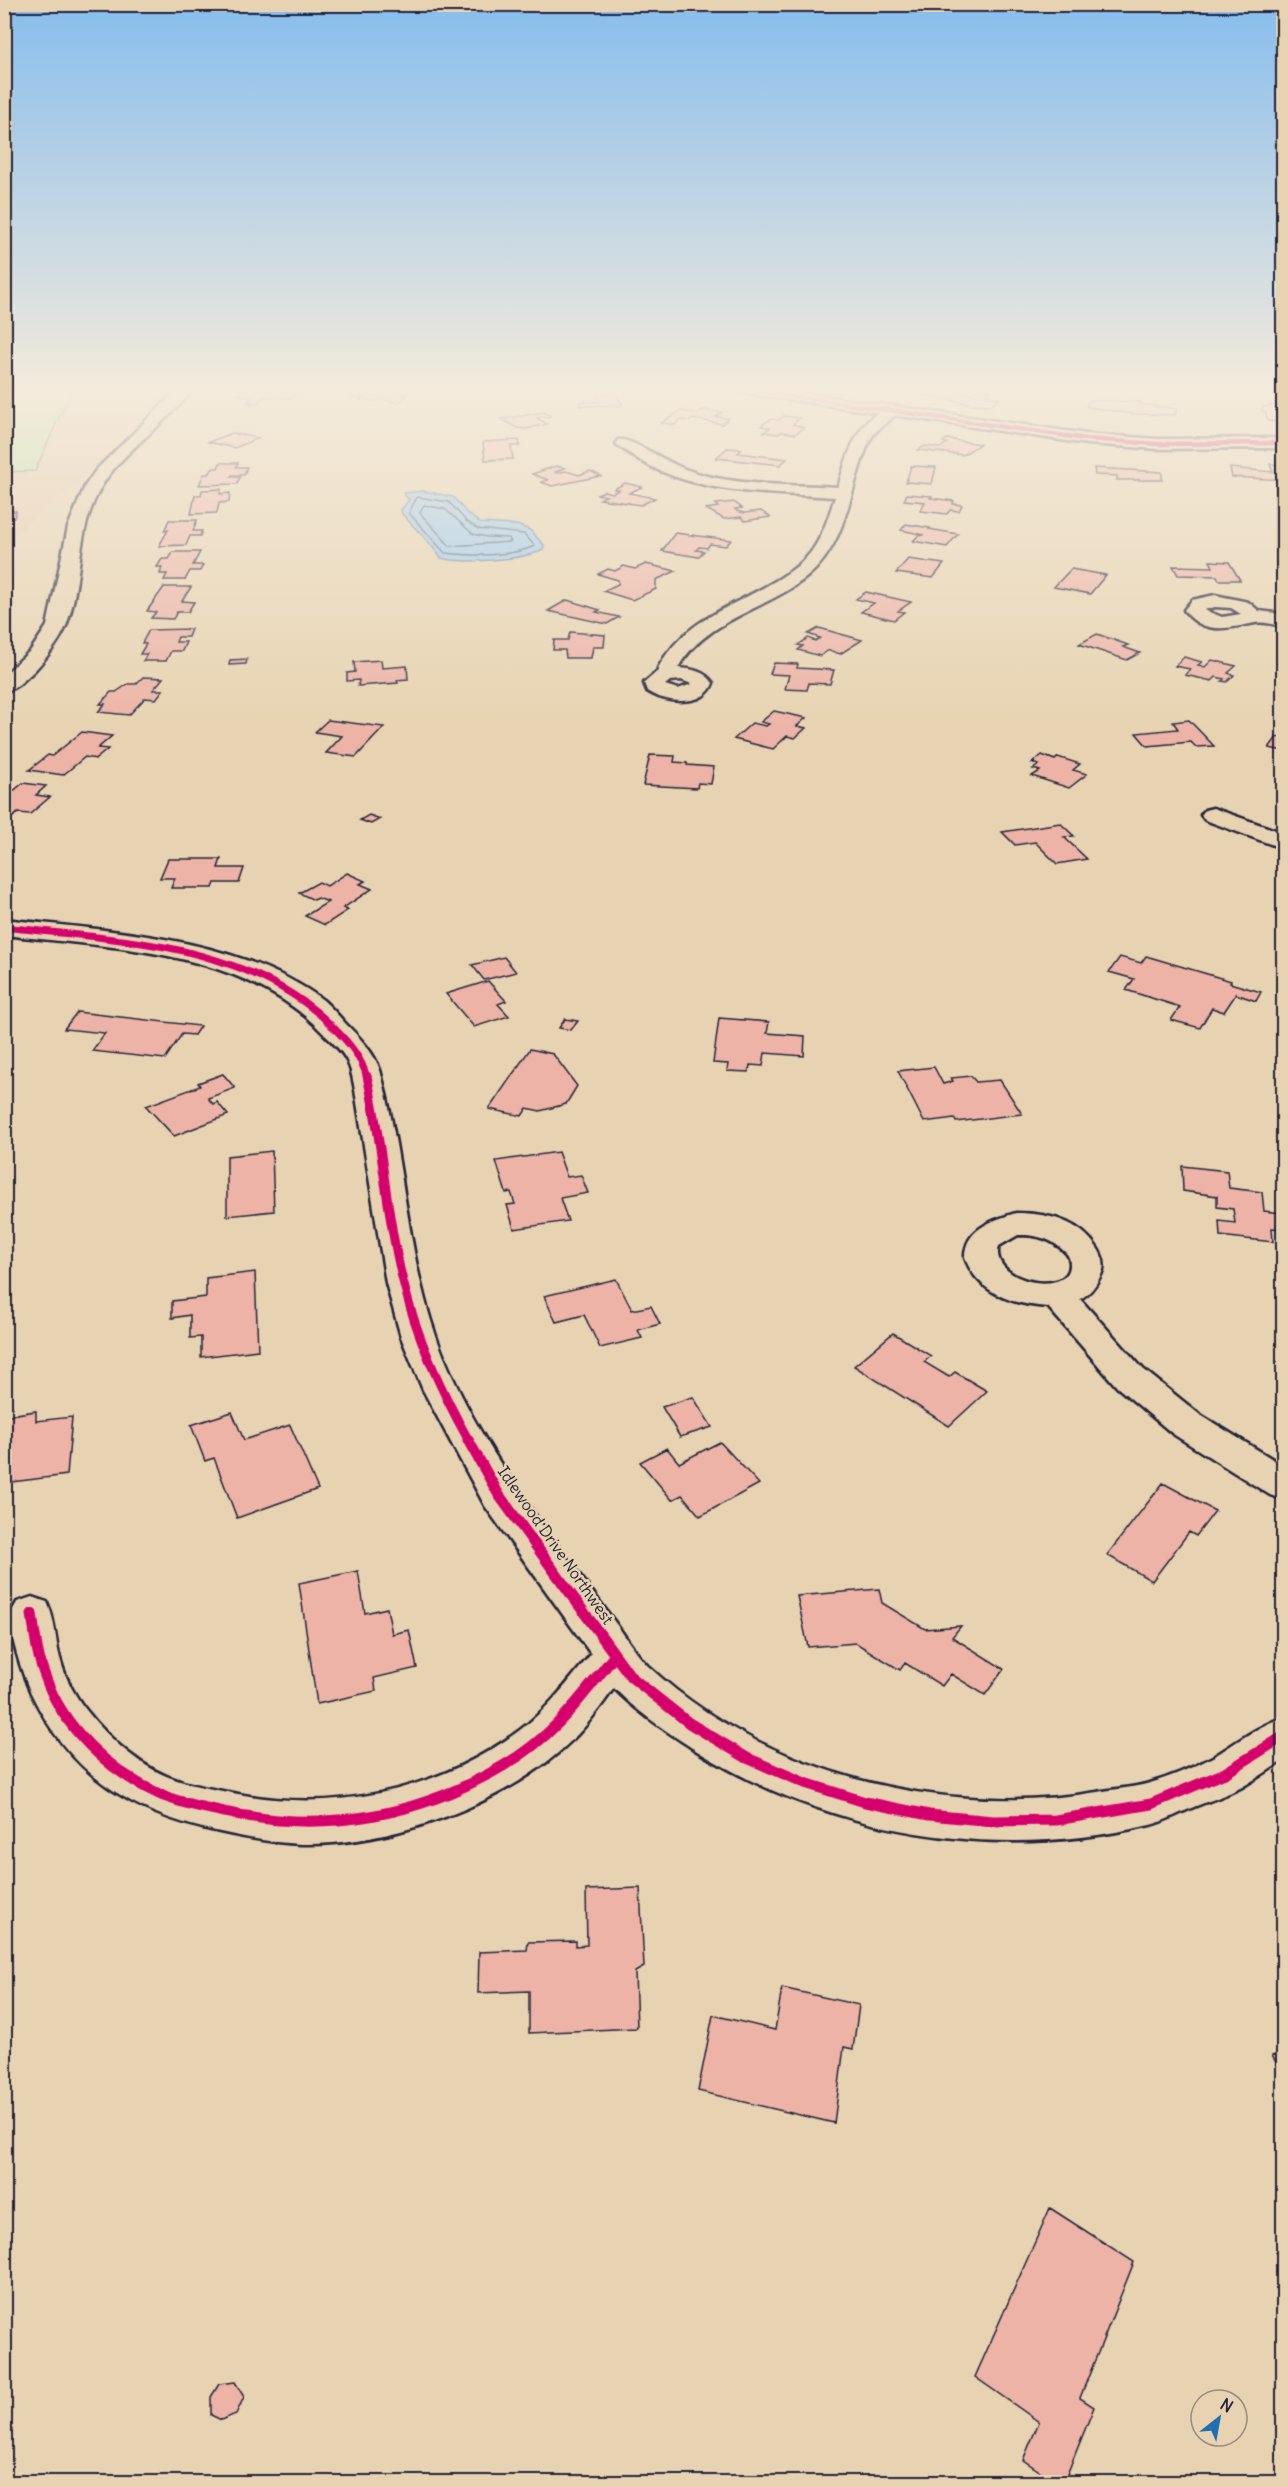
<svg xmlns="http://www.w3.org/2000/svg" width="1288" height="2487" viewBox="0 0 1288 2487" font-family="Delius,sans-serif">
	<rect width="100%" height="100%" fill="#e7d3b1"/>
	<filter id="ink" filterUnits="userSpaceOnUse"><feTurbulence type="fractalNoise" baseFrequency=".0167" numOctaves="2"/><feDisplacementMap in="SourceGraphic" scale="12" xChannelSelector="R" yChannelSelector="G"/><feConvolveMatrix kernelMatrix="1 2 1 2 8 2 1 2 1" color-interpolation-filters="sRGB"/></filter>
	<g filter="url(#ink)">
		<path fill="#e8c9ae" d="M5 388H193L5 543Z"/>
		<path fill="#b5e5a5" stroke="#6c8470" stroke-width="1.5" d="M71 391 35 471 5 472V393Z"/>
		<path fill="#97caf4" stroke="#6887aa" stroke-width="1.5" d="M423 491 453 497 466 512 480 523 517 525 530 530 544 545 543 550C522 560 463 564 441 558L432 546 402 514 401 510 409 500 403 493Z"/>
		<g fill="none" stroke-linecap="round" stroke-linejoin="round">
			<path stroke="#516585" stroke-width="1.5" d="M417 497 449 502 466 521 478 529 524 534 535 546C509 557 473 556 445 553L409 513Z
				M424 505 445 509 473 534 487 537 509 538 511 542 450 546 420 513Z"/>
		</g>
		<path fill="#ecb3a6" stroke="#22223b" stroke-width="1.5" d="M917 388 972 393 977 389 993 391 986 396 999 398 992 405 971 404 912 392Z
			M255 389 299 392H301L293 398 266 397 257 403H247L252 396 237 395 243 390Z
			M351 392H384L408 394 399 403 379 399 376 401 361 400 364 398 346 397Z
			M598 393H616L623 405 579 406V402L599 401Z
			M1090 400 1141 402 1140 404 1177 409 1175 415 1133 414 1086 407Z
			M1274 405 1284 407V422L1268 421 1265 411H1262V407Z
			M702 410 722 412 716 417 729 418 722 424 693 419 690 421 680 420 675 425 661 423 680 411 698 413Z
			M545 412 550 416 537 418 547 424 526 429 517 428 501 419Z
			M784 416 800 418 793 424 804 428 795 434 782 432 779 434 764 432 770 428 761 426 771 419 779 420Z
			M232 433 258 438 235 448 208 442Z
			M947 439 980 444 963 455 918 450 925 446 940 448 947 443 943 442Z
			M519 440 520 446H511L513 459 485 460 483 442Z
			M727 448 742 449 738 453 787 459 780 465 716 458Z
			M220 463H238L236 467H247L244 475H232L231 477H240L237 484 199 485 204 474H209L213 468H218Z
			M1270 464 1284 465V480L1232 477 1230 468 1273 472Z
			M556 466 565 468 555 472 557 473 566 471 579 475 590 471 601 476 552 486 541 482 548 480 532 474Z
			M911 466 936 467 932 484 906 482Z
			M1094 468 1162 472V480H1117V476L1095 475Z
			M625 483 642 487 629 493 655 498 641 505 600 499 606 496 597 494 604 491 612 493 619 490 614 489Z
			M221 489 220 494 230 493 229 502 219 503 217 513 191 514 195 495H201L202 490Z
			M907 494 932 496 930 498 954 501 953 504 962 505 959 511 950 510 947 514 920 511 925 502 904 500Z
			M734 502 742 508 735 509 737 511 744 513 761 511 770 517 745 521 741 517 724 519 706 509 718 507 715 504Z
			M10 506 12 511H16L14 518H10L4 524V507Z
			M169 520H197L193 531H202L200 536H190L186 545 159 546 168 530 164 531Z
			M906 524 930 528 929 529 958 534 947 547 913 541 918 536 924 535 901 530Z
			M675 533 731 540 726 546 710 544 707 548 699 547 696 550 704 551 698 557 662 551Z
			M173 552H200L193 565H203L200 571H190L185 580H164L167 574H160L162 567H157L162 559H169Z
			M908 559 944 564 933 578 896 573Z
			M1210 561 1229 562 1240 580H1219L1217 576 1178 575 1173 566 1213 567Z
			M646 564 676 571 656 580V589L632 600 603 591 618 584V580L598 574 608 569 615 571 624 566 635 569Z
			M1071 569 1106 575 1090 594 1054 587Z
			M164 587H191L182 601 194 602 188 612H177L173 619 151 618 156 612 147 611Z
			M866 592 911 602 898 611 904 612 894 620 861 612 874 603 856 599Z
			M567 600 600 610 596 612 619 617 607 624 548 611Z
			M819 628 862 640 840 654 829 650 820 656 798 650 803 646 798 645 808 638 815 641 820 638 808 634Z
			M191 629 188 637H178L176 642H186L182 651H171L166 661H143L147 654H140L146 644 142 643 149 630Z
			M570 632 605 635 604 647H593L591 658H566L565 650H553L554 640H568Z
			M1097 634 1128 645 1123 647 1140 653 1127 660 1079 644Z
			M1184 657 1202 662 1198 665 1205 667 1212 660 1236 666 1228 673 1234 675 1227 682 1222 681 1224 679 1216 677 1212 681 1185 675 1190 669 1175 666Z
			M247 659 246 664 229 665 230 660Z
			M381 660 382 668 407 666 408 679 397 680 398 683 358 686 359 680 347 681V673L355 672 354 662Z
			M774 663 798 664 797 668 834 670 830 684 809 683 807 690 785 689 789 675 770 674Z
			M143 677 163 678 153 690H163L156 699 145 698 129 715 98 712 105 704H100L111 692H116L128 684H136Z
			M774 711 806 718 797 726 806 728 795 738 787 736 773 749 734 739 752 723 766 726 769 724 761 722Z
			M328 720 384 727 356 757 326 753 342 736 315 732Z
			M1189 720 1214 746 1196 747 1191 742 1147 746 1136 733 1178 729 1173 722Z
			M82 732 112 736 98 748 108 749 96 759 85 757 63 775 29 770 48 755 52 756Z
			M1277 737 1284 739V751L1269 748Z
			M650 755 675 756 674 762 687 763V765L714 767 711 784 698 783 697 788 643 785Z
			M1042 755 1055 760 1058 757 1080 764 1073 770 1087 774 1069 788 1032 776 1040 771 1033 769 1039 765 1032 763Z
			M23 783 46 786 36 795 50 797 30 814 18 813 4 824V793L12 792Z
			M369 815 380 819 371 824 360 820Z
			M1060 823 1074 836 1064 837 1087 859 1057 864 1035 842 1015 845 1002 832Z
			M168 859H221L218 868H244L239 883H215L213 888H171L175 878H160Z
			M347 873 365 881 360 884 372 889 343 908 348 910 325 925 305 916 328 902 318 898 314 900 299 893 319 882 327 886Z
			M1146 956 1231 981 1230 983 1261 992 1256 1001 1236 994 1224 1012 1212 1008 1200 1028 1171 1020 1180 1007 1126 990 1134 979 1109 972 1120 957 1141 963Z
			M504 957 516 972 484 980 472 965Z
			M488 981 506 1001 498 1004 509 1016 474 1027 446 994Z
			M77 1012 200 1026 194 1035 182 1034 165 1059 92 1051 105 1033 64 1029Z
			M719 1018 769 1022 767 1033 805 1036 804 1056 765 1053 763 1066 750 1065 749 1072 727 1071 728 1064 713 1063Z
			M565 1019 578 1021 571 1030 559 1028Z
			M530 1049 553 1054 577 1086 566 1104 540 1111 527 1108 522 1116 489 1109Z
			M934 1067 943 1084 953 1081 951 1078 971 1076 976 1082 1000 1080 1022 1114 956 1122 954 1118 924 1122 898 1071Z
			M223 1074 235 1088 208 1098 213 1104 217 1102 228 1115 174 1136 146 1106 200 1086 198 1083Z
			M272 1151 274 1211 227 1216V1156Z
			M558 1152 567 1177 581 1175 588 1193 560 1198 568 1221 514 1229 507 1205 515 1204 511 1192 506 1193 496 1161Z
			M1182 1166 1227 1171 1229 1188 1262 1192 1264 1211 1282 1213 1284 1229 1272 1228 1273 1242 1220 1236 1219 1221 1235 1223 1233 1209 1217 1207V1196L1183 1191Z
			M255 1272 258 1350 201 1357V1337L190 1338V1315L172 1318V1301L206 1297V1278Z
			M616 1279 632 1310 651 1306 660 1324 638 1330 642 1338 600 1348 584 1315 556 1322 544 1296Z
			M893 1333 931 1356 924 1362 949 1377 955 1372 987 1391 949 1426 854 1366Z
			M693 1397 712 1427 680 1437 662 1407Z
			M36 1411V1421L72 1417 67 1475 4 1483V1416Z
			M232 1412 244 1440 290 1425 318 1489 237 1518 214 1458 205 1461 191 1425Z
			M720 1442 759 1484 700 1516 682 1495 672 1500 640 1462 667 1448 679 1463Z
			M1163 1483 1215 1511 1196 1536 1189 1532 1152 1581 1107 1555Z
			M358 1571 365 1613 387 1608 392 1634 409 1630 417 1668 374 1678 376 1691 317 1704 299 1583Z
			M879 1589 882 1603 925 1629 961 1626 952 1637 1004 1669 985 1695 951 1674 942 1686 905 1663 900 1670 856 1643 808 1647 797 1596Z
			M640 1888 644 1967 635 1972 637 2028 529 2033V1991L478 1993 479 1952 527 1950 528 1942 576 1941V1946L587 1945 586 1890Z
			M782 1988 859 2005 853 2049 844 2047 834 2123 698 2091 713 2015 775 2030Z
			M1284 2052V2075L1272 2056Z
			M1050 2208 1134 2262 1080 2398 1094 2407 1064 2482H1056L1023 2460 1039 2422 975 2377Z
			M235 2382 244 2397 236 2414 221 2420 211 2415V2397L219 2384Z"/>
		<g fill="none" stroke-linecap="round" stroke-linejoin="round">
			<defs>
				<path id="street" d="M179 388H194C168 423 121 451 100 489 75 534 83 582 66 626 59 643 46 658 34 671 25 679 16 689 4 692V675L31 650 47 626 68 527 85 486 96 470Z
					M892 407 899 411C891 422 877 426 870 440 849 485 849 542 808 576 767 610 705 619 678 668 692 669 705 671 713 683 705 708 664 703 647 691L644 683 659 670 658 668C682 624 721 611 763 588 780 578 799 568 811 552 823 536 829 515 835 497 776 493 713 495 658 470 644 464 631 454 618 446L616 443 618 440C629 437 670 464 685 469 733 487 788 484 838 487 847 458 857 415 892 407ZM681 680 692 684 678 689 665 685 670 681Z
					M1215 595 1248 602 1259 611 1284 614V626C1275 625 1263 621 1255 623 1230 628 1203 636 1184 610L1192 600ZM1215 607 1231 608 1241 614 1222 617 1204 610Z
					M1213 808 1284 833V849L1205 820 1201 815 1205 810Z
					M4 919C108 931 236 936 323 1000 331 1007 338 1015 345 1023 358 1036 374 1052 380 1070 404 1157 406 1250 436 1336 462 1410 508 1478 554 1541 576 1570 598 1599 619 1628 628 1640 637 1655 648 1666 766 1775 941 1818 1097 1792 1114 1789 1133 1788 1150 1783 1171 1777 1194 1767 1213 1757 1236 1743 1258 1726 1284 1717V1760C1270 1769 1256 1779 1242 1787 1225 1796 1205 1802 1187 1810 1175 1815 1163 1822 1150 1825 996 1862 832 1834 697 1751 670 1734 636 1711 614 1688 601 1706 588 1725 571 1741 507 1804 390 1846 301 1844 273 1843 247 1838 220 1832 133 1814 70 1775 31 1693 23 1676 8 1632 11 1614 12 1610 16 1605 17 1602L32 1597 47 1602C54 1617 55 1633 58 1650 63 1673 72 1693 87 1711 110 1740 143 1770 180 1781 195 1786 212 1789 228 1792 330 1814 436 1793 520 1730 548 1709 569 1681 591 1654L485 1506 423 1390 401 1337 386 1283 355 1090C353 1081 352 1072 348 1063 343 1051 331 1041 322 1032 243 949 111 948 4 935Z
					M1016 1213C1048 1213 1080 1221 1098 1249 1103 1257 1106 1266 1101 1275 1096 1285 1090 1294 1080 1299L1143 1369 1199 1414 1284 1466V1500L1270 1495 1173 1434 1117 1387 1048 1307C1013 1305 978 1293 965 1258 964 1229 993 1220 1016 1213ZM1018 1235C1037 1235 1051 1238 1065 1252 1069 1256 1070 1259 1070 1264 1071 1298 988 1282 999 1246Z"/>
				<path id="secondary" d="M731 388H767L1087 434 1158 439 1284 438V448L1158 449 1087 444 738 392Z"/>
			</defs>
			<use href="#street" stroke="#22223b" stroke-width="5"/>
			<use href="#secondary" stroke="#22223b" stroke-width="5"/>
			<use href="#street" fill="#e7d3b1" fill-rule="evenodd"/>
			<use href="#secondary" fill="#e7d3b1" fill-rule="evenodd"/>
			<defs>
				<path id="cycleway-far3" d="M738 388 1087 439 1158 444 1284 443"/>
				<path id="cycleway-far2" d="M4 927C116 940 251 942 335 1029 349 1043 362 1058 367 1078"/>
				<path id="cycleway-far1" d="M367 1076C383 1145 386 1217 404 1285 418 1341 441 1391 469 1441"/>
				<path id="cycleway" d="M468 1440 499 1495 631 1677 689 1723 747 1758 805 1783 865 1802 929 1815 993 1821 1056 1820 1151 1804 1225 1773 1284 1736
					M32 1614C35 1635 37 1656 45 1676 63 1728 109 1771 159 1794 179 1803 202 1807 224 1812 324 1833 415 1818 503 1766 553 1737 580 1699 615 1655"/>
			</defs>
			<use href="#cycleway-far3" stroke="#e7d3b1" stroke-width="6"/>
			<use href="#cycleway-far2" stroke="#e7d3b1" stroke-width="10"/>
			<use href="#cycleway-far1" stroke="#e7d3b1" stroke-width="13"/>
			<use href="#cycleway" stroke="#e7d3b1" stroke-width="15"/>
			<use href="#cycleway-far3" stroke="#d6006c" stroke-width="4.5"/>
			<use href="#cycleway-far2" stroke="#d6006c" stroke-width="7"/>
			<use href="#cycleway-far1" stroke="#d6006c" stroke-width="9"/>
			<use href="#cycleway" stroke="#d6006c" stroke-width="11"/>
		</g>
	</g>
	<linearGradient id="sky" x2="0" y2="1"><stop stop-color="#87bded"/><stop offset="0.53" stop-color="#f4ebdc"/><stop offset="1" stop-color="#f4ebdc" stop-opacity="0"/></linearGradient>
	<rect width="1288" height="736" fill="url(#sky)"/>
	<g text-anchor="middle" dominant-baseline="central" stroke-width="5" stroke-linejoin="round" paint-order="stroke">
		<g font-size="16" fill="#22223b" stroke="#e7d3b1">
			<text transform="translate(556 1545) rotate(55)">Idlewood Drive Northwest</text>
		</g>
	</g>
	<rect width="1288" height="2487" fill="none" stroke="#e7d3b1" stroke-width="24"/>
	<rect x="12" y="12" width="1264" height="2463" fill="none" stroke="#22223b" stroke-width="2" filter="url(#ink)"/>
	<g transform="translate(1219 2418) rotate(31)"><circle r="28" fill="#e7d3b1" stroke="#988c82" stroke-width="1.5"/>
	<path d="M0-4.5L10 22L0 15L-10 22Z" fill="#1f6fb2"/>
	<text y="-9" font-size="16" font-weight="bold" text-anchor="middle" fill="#22223b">N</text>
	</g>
</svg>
